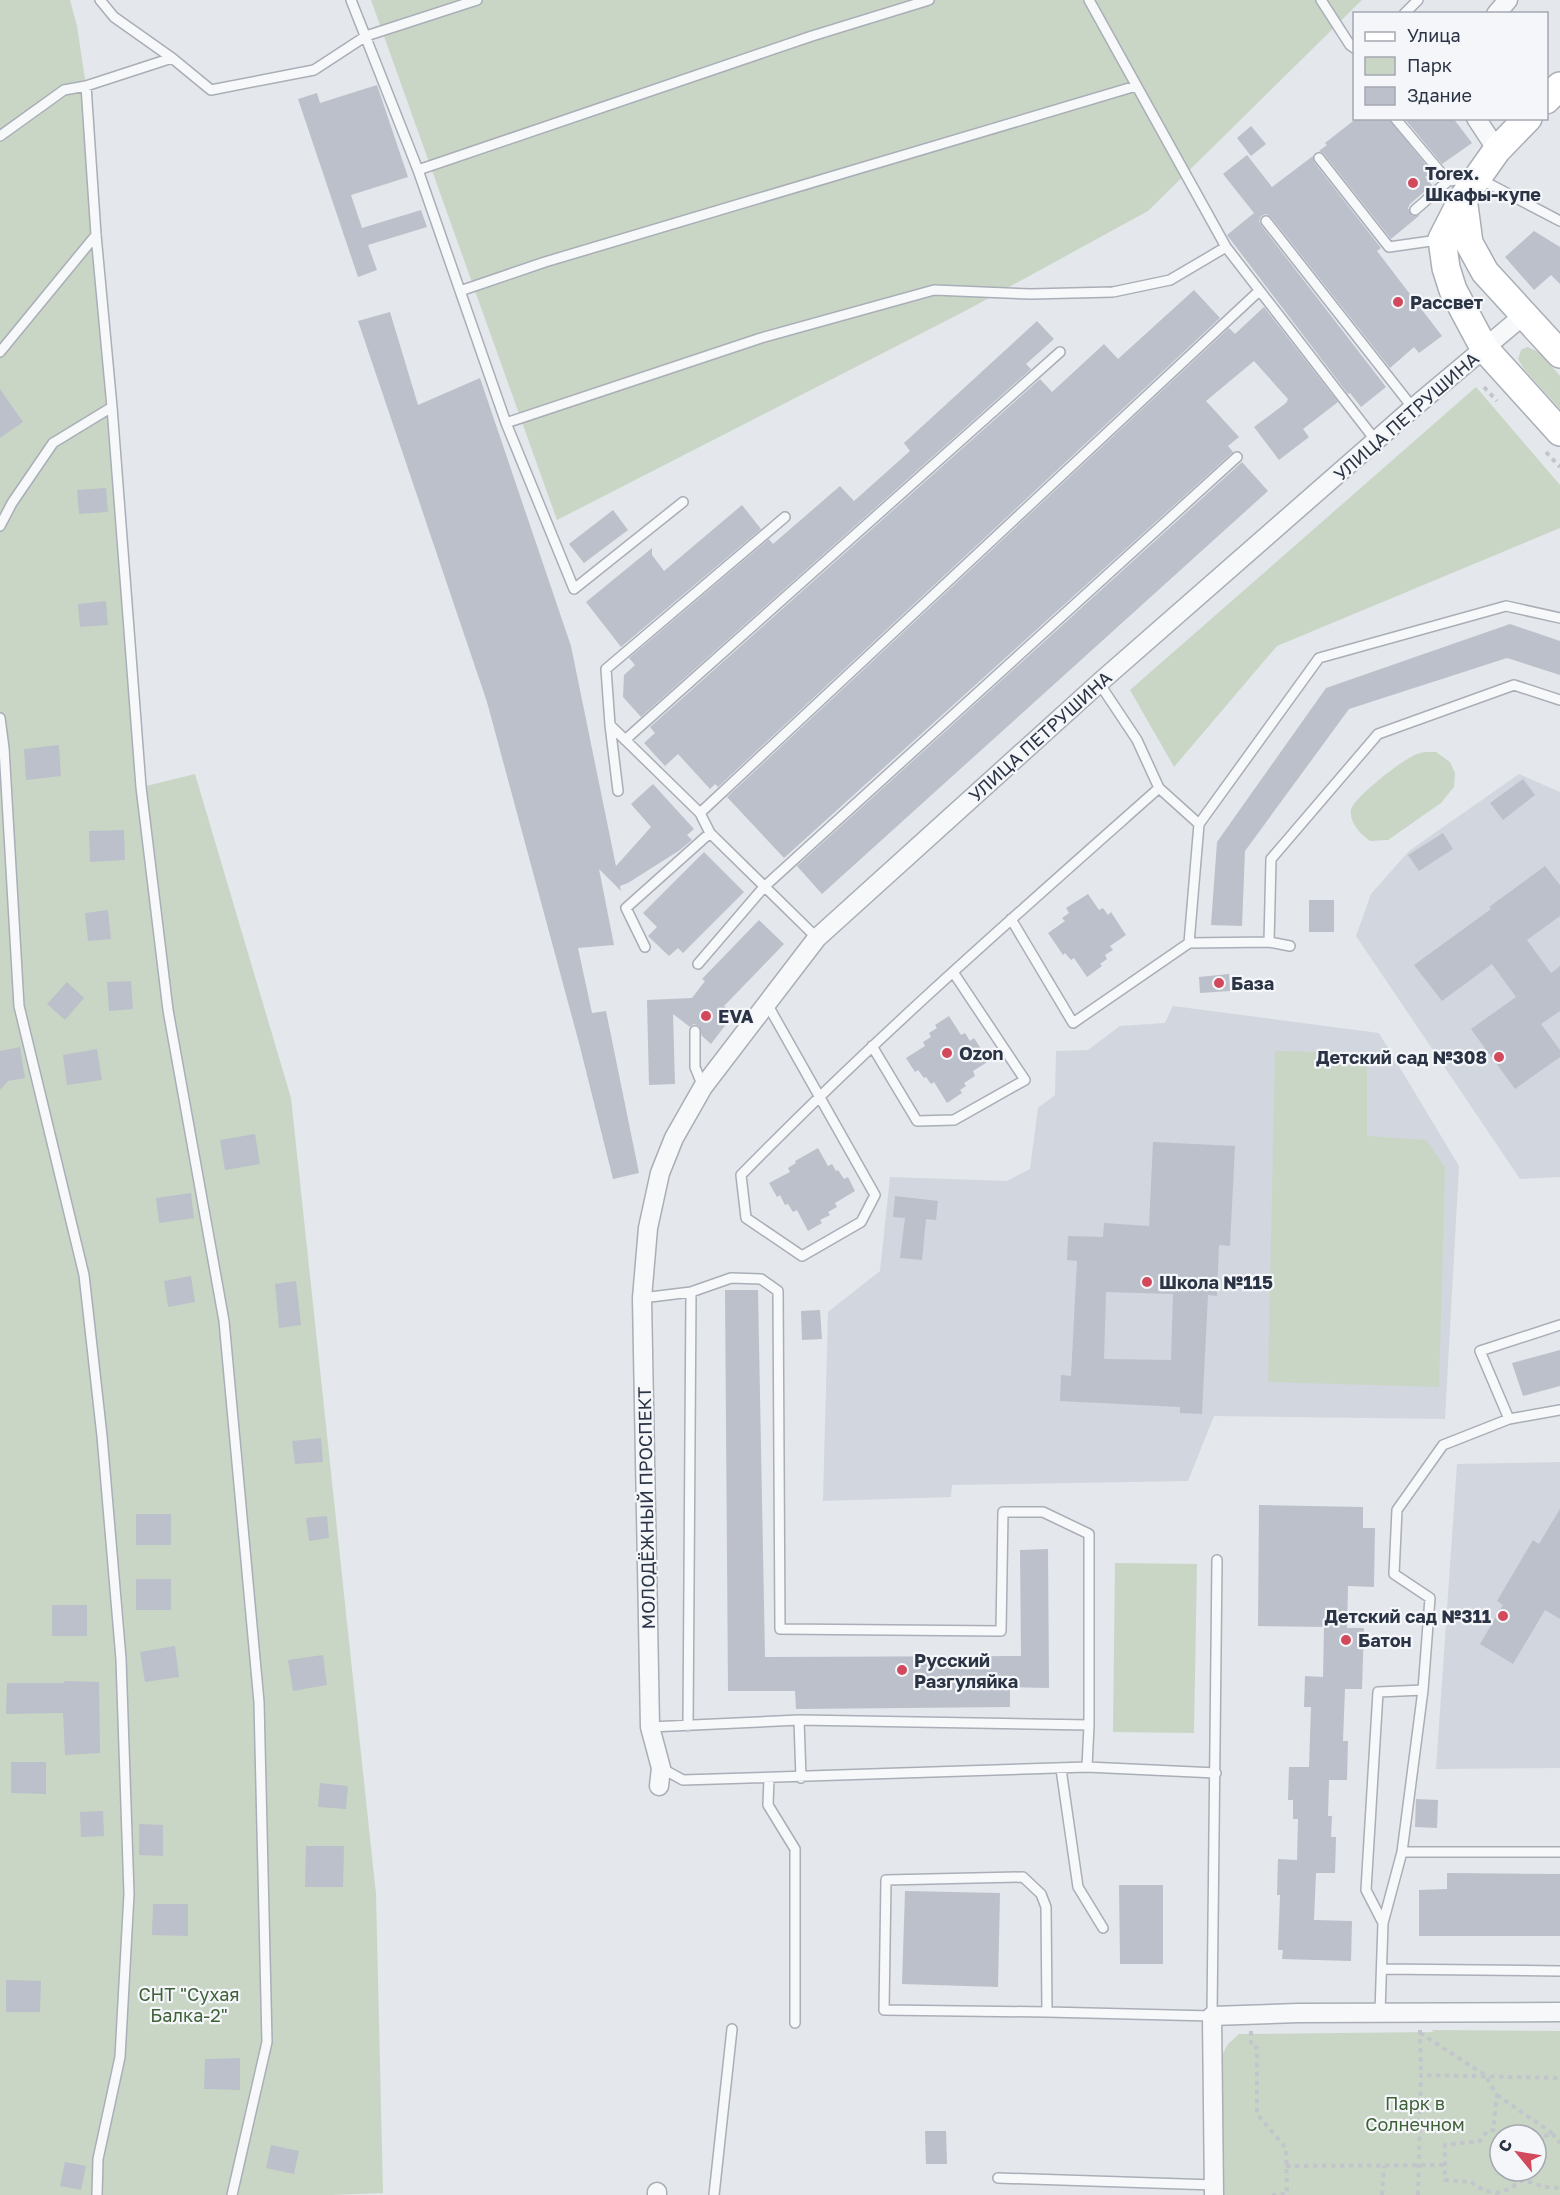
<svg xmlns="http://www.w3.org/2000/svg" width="1560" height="2195" viewBox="0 0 1560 2195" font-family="'Golos Text',sans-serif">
	<rect width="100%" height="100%" fill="#e4e7ec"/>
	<path fill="#d2d6de" d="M1519 774 1560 792V1177L1520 1179 1356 936 1371 894 1409 851Z
		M1173 1006 1379 1033 1459 1166 1445 1419 1214 1416 1188 1481 952 1485 951 1497 823 1501 828 1312 880 1271 890 1177 1007 1181 1030 1169 1038 1108 1055 1095 1056 1051 1088 1050 1120 1026 1165 1023Z
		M1560 1462V1768L1436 1769 1457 1464Z"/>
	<path fill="#c9d6c5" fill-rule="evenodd" d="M0 0H70L77 26 86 86 142 787 195 774 291 1098 376 1894 383 2193 331 2195H0Z
		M371 0H1362L1148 211 967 310 557 520Z
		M1527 347 1539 352 1560 376V409L1524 369 1518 359 1521 350Z
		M1476 387 1560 485V528L1277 646 1174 767 1130 690Z
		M1425 752H1436L1450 762 1455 773 1454 787 1441 803 1388 840 1370 841C1361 834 1349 823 1351 810 1353 798 1399 763 1411 757 1415 754 1420 753 1425 752Z
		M1275 1051 1367 1053V1136L1426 1140 1445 1167 1439 1387 1268 1382Z
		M1115 1563 1197 1564 1194 1733 1113 1732Z
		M1431 2030 1560 2031V2195H1222L1221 2057 1228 2044 1239 2034 1434 2032ZM1500 2135H1536V2171H1500Z"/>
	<path fill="#bbc0ca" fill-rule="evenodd" d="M377 85 408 177 351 195 362 228 421 210 427 227 368 245 377 270 358 277 298 99 317 93 320 103Z
		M1357 118H1388L1432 172 1425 177 1432 185 1410 204 1408 208 1412 216 1420 215 1391 239 1324 154 1319 151 1327 145 1325 143Z
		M1404 118H1453L1472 143 1442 164Z
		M1251 126 1266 144 1251 156 1237 138Z
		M1247 155 1272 187 1313 156 1314 162 1381 248 1377 251 1442 336 1419 353 1414 347 1390 368 1271 217 1266 214 1261 216 1259 221 1261 225 1386 387 1361 407 1350 393 1348 394 1227 235 1254 213 1223 174Z
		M1534 231 1560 247V284L1551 275 1534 290 1505 257Z
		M1194 290 1220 318 718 787 715 784 710 789 678 754 665 766 644 743 655 733 650 727 1040 379 1052 392 1104 344 1118 359Z
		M1264 307 1338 402 1303 429 1309 437 1279 460 1254 427 1286 403 1288 399 1254 361 1206 401 1239 437 1228 446 1233 452 784 858 727 797 1229 328 1235 334Z
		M390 312 418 405 480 378 571 646 616 866 651 827 631 804 653 784 694 829 687 835 692 840 680 850 628 883 620 886 621 891 599 869 614 945 578 948 592 1013 606 1011 639 1173 613 1179 579 1043 487 702 358 321Z
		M1037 321 1054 339 1026 364 1031 369 641 717 623 697 624 675 635 665 629 658 769 539 773 544 840 486 854 501 910 451 904 443Z
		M0 389 23 422 0 438Z
		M1242 462 1268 491 822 894 797 866Z
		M106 488 108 512 79 514 77 490Z
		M742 505 761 529 621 647 586 602 652 548V555L664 571Z
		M613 510 628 530 584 563 569 544Z
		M106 601 108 625 80 627 78 604Z
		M1510 624 1560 641V675L1507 658 1349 709 1245 851 1242 926 1211 925 1217 842 1326 688Z
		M59 745 61 776 26 780 24 749Z
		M1523 779 1535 795 1503 820 1490 803Z
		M124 830 125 860 90 862 89 831Z
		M1443 833 1453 849 1419 871 1408 855Z
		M704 852 744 892 683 953 678 948 669 956 648 936 657 927 643 913Z
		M1545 866 1560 885V916L1527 940 1551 973 1560 966V1011L1541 1024 1560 1050V1057L1515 1089 1471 1029 1516 997 1492 964 1442 1001 1414 965 1491 909 1489 907Z
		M1088 894 1099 910 1103 908 1108 915 1111 912 1126 935 1110 946 1113 950 1105 955 1107 959 1100 964 1102 966 1087 977 1074 958 1071 960 1065 953 1063 955 1048 933 1065 921 1062 918 1069 913 1066 908Z
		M1309 900H1334V932H1309Z
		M108 910 111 939 88 941 85 913Z
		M759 920 784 944 724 1006 734 1014 711 1044 702 1036 699 1026 694 1024 690 1027 673 1014 675 1084 649 1085 647 1000 692 998 705 981 702 979Z
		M1229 974 1230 991 1200 993 1199 977Z
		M131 981 133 1009 109 1011 107 982Z
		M67 982 84 998 65 1020 47 1004Z
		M949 1016 961 1035 965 1033 970 1041 974 1038 989 1061 973 1071 975 1076 964 1083 966 1086 960 1090 962 1093 947 1103 934 1082 931 1084 926 1077 924 1078 918 1070 915 1072 906 1058 925 1046 923 1042 931 1037 929 1033 937 1028 935 1025Z
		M20 1047 25 1078 8 1081 0 1090V1051Z
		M97 1049 102 1080 67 1085 63 1055Z
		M255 1134 260 1164 225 1170 220 1140Z
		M1153 1142 1235 1146 1230 1246 1219 1245 1217 1296 1208 1295 1202 1414 1180 1413V1407L1060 1401 1061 1375 1071 1376 1077 1261 1067 1260 1068 1236 1103 1237 1104 1223 1149 1226ZM1106 1292 1173 1294 1171 1360 1104 1359Z
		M818 1148 828 1166 832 1164 836 1171 838 1170 844 1179 848 1177 855 1191 835 1203 837 1207 828 1212 830 1215 820 1220 822 1223 808 1231 797 1210 793 1212 788 1204 785 1205 780 1195 777 1197 769 1183 790 1172 788 1168 796 1163 795 1161Z
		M191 1193 194 1218 159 1223 156 1198Z
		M895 1196 938 1201 936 1220 926 1219 922 1260 900 1258 905 1218 893 1217Z
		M191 1276 195 1302 168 1307 164 1281Z
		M296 1281 301 1325 279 1328 275 1284Z
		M725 1290H758L765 1657 1021 1656 1020 1550 1048 1549 1049 1688 1010 1687V1707L796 1709 795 1691H728Z
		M820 1310 822 1339 802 1340 801 1311Z
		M1560 1350V1386L1523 1396 1512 1363Z
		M321 1438 323 1462 295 1464 292 1441Z
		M1259 1505 1363 1507V1528H1375L1374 1587 1348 1586 1347 1628H1364L1362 1689H1345L1343 1741H1348L1347 1780H1329L1328 1816H1332L1331 1837H1336L1335 1873H1316L1314 1920 1352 1921 1351 1961 1282 1959 1283 1950H1278L1280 1895H1277L1278 1859 1297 1860 1298 1819H1293V1800H1288L1289 1767H1309L1311 1707H1304L1305 1676 1323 1677 1324 1627 1258 1626Z
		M1560 1509V1619L1545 1610 1513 1664 1480 1644 1503 1605 1497 1601 1517 1567 1533 1540 1539 1544Z
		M136 1514H171V1545H136Z
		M327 1516 329 1538 309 1541 306 1518Z
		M136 1579H171V1610H136Z
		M52 1605H87V1636H52Z
		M175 1646 179 1677 145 1682 140 1652Z
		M323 1655 327 1685 293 1691 288 1660Z
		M64 1681 99 1682 100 1753 65 1755 63 1713 6 1714 7 1683H64Z
		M11 1762H46V1794L11 1793Z
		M320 1783 348 1786 346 1809 318 1807Z
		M1416 1799 1438 1800 1437 1828 1415 1827Z
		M103 1811 104 1836 81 1837 80 1812Z
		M139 1824 163 1825V1856L139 1855Z
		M306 1846H344L343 1887H305Z
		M1447 1873 1560 1874V1936H1419V1890L1447 1889Z
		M1119 1885H1163V1964H1120Z
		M905 1891 1000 1893 998 1987 902 1984Z
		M153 1904H188V1936L152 1935Z
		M6 1980 41 1981 40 2012H6Z
		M240 2058V2090L204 2089 205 2059Z
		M925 2131H946L947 2164H926Z
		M271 2145 299 2151 294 2174 266 2168Z
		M65 2162 86 2166 81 2190 60 2186Z"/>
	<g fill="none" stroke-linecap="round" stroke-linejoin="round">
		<defs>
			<path id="service" d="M100 0 114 17 172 58
				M351 0 418 170 506 423 761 338 934 290 1031 294 1113 292 1170 280 1226 247
				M1089 0 1226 247 1376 441
				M1321 0 1350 45 1354 48
				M1404 14 1418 0
				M86 86 96 235 112 407 141 787 168 1010 224 1321 259 1702 267 2042 232 2195
				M1395 118 1448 181 1478 178 1560 221
				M0 136 64 90 86 86 172 58 211 90 314 70 366 36 477 0
				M1319 158 1389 247 1438 240
				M418 170 812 36 929 0
				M1415 210 1448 181
				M1266 221 1413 408
				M460 291 545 262 1136 86
				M0 352 96 235
				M506 423 574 589 683 502
				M785 517 606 669 610 725 700 813 710 833 817 938
				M0 526 12 503 53 443 112 407
				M1099 683 1137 740 1159 788 1199 824 1189 943 1269 942
				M0 718 4 748 19 1006 84 1275 102 1436 121 1659 129 1894 120 2057 98 2159 97 2195
				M610 725 618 791
				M625 740 1060 352
				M700 813 1259 291
				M1199 824 1319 658 1506 606 1560 618
				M1011 919 1073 1023 1189 943
				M1290 946 1269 942 1271 859 1378 734 1514 685 1560 700
				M645 947 626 908 710 833
				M698 964 764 887 1237 457
				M766 1002 875 1195 861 1222 802 1256 746 1218 741 1175C874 1039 1017 914 1159 788
				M695 1031V1067L703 1087
				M872 1046 917 1121 954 1120 1025 1080 953 972
				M642 1298 691 1292 731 1278 761 1279 778 1291 780 1629 1001 1631 1003 1512H1043L1089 1534V1725L1087 1767
				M1509 1419 1480 1351 1560 1325
				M799 1720 801 1778
				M688 1726 691 1292
				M650 1727 799 1720 1089 1725
				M661 1768 683 1780 1087 1767 1216 1773
				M1061 1769 1078 1887 1103 1928
				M769 1778 768 1805 795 1849V2023
				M1402 1852H1560
				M1383 1923 1402 1852 1423 1690
				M1382 1969 1560 1971
				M1047 2012 1046 1907 1041 1894 1023 1877 886 1880 884 2010 1047 2012 1212 2016 1217 1560
				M1380 2012 1383 1923 1366 1890 1378 1692 1423 1690 1430 1598 1394 1574 1397 1510 1443 1445 1509 1419 1560 1410
				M998 2178 1214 2185
				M714 2195 732 2029"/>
			<path id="minor" d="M1496 14 1508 0
				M1476 118 1497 150
				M659 1786 661 1768 650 1727 642 1298 648 1228 660 1173 674 1138 703 1087 817 938 1099 683 1413 408 1524 315
				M657 2192V2195
				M1214 2195 1212 2016 1298 2013 1560 2012"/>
			<path id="secondary" d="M1546 100 1560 86
				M1528 118 1497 150 1463 198 1442 239 1446 268 1453 290 1484 348 1560 432
				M1463 198 1469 243 1485 272 1560 354"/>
		</defs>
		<use href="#service" stroke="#a9aeb7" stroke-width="12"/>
		<use href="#minor" stroke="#a9aeb7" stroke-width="21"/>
		<use href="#secondary" stroke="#a9aeb7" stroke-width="30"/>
		<path stroke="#c2c5cb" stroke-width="4" stroke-dasharray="4.5 4.5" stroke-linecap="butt" d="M1484 387 1497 401
			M1546 452 1560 467
			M1420 2030 1421 2075
			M1251 2031V2046L1257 2048V2114L1286 2148 1287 2194 1272 2195
			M1420 2033 1485 2075 1497 2095 1493 2130
			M1497 2095 1552 2133
			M1503 2135 1493 2130 1487 2131 1480 2141 1445 2145V2180L1471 2182 1483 2190 1496 2193 1509 2189 1523 2180 1545 2187 1560 2188
			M1536 2140 1552 2133 1560 2143
			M1286 2166 1445 2165
			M1382 2195 1384 2166
			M1418 2195 1421 2075 1560 2078"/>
		<use href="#service" stroke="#f7f8fa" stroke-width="9"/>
		<use href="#minor" stroke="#f7f8fa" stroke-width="18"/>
		<use href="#secondary" stroke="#fff" stroke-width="27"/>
	</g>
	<g fill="#d1495b" stroke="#f4f6f9" stroke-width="2">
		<circle cx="1413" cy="183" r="6"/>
		<circle cx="1398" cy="302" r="6"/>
		<circle cx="1219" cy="983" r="6"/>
		<circle cx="706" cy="1016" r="6"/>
		<circle cx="947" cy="1053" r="6"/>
		<circle cx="1499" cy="1057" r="6"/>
		<circle cx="1147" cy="1282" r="6"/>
		<circle cx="1503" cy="1616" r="6"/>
		<circle cx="1346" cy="1640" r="6"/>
		<circle cx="902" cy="1670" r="6"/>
	</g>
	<g text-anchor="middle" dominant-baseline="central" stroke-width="4.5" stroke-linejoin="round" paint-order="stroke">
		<g font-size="18" font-weight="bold" fill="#2b3445" stroke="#f4f6f9" text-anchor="start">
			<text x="1425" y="173">Torex.<tspan x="1425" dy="21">Шкафы-купе</tspan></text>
			<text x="1410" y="302">Рассвет</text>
			<text x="1231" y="983">База</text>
			<text x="718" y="1016">EVA</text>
			<text x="959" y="1053">Ozon</text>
			<text x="1487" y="1057" text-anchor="end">Детский сад №308</text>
			<text x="1159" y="1282">Школа №115</text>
			<text x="1491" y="1616" text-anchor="end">Детский сад №311</text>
			<text x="1358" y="1640">Батон</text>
			<text x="914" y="1660">Русский<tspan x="914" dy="21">Разгуляйка</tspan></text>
		</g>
		<g font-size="18" fill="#2b3445" stroke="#f4f6f9">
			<text transform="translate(1406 416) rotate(-41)">УЛИЦА ПЕТРУШИНА</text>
			<text transform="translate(1040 736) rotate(-42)">УЛИЦА ПЕТРУШИНА</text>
			<text transform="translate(646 1508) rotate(-91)">МОЛОДЁЖНЫЙ ПРОСПЕКТ</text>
		</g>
		<g font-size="18" fill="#3f6138" stroke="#f4f6f9">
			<text x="189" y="1994">СНТ "Сухая<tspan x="189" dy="21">Балка-2"</tspan></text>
			<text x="1415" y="2103">Парк в<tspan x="1415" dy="21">Солнечном</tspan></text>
		</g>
	</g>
	<rect x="1353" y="12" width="195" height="108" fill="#f4f6f9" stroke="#a4a8b1" stroke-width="1.5"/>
	<rect x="1365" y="32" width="30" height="9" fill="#ffffff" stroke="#a4a8b1" stroke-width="1.5"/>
	<text x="1407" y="42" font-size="18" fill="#2b3445">Улица</text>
	<rect x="1365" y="57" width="30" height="18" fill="#c9d6c5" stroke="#a4a8b1" stroke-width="1.5"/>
	<text x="1407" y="72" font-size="18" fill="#2b3445">Парк</text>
	<rect x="1365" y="87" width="30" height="18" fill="#bbc0ca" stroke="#a4a8b1" stroke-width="1.5"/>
	<text x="1407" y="102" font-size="18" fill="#2b3445">Здание</text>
	<g transform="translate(1518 2153) rotate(300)"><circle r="28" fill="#f4f6f9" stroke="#a4a8b1" stroke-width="1.5"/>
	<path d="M0-4.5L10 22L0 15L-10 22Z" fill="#d1495b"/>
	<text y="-9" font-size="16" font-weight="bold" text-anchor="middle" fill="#2b3445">С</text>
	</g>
</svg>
